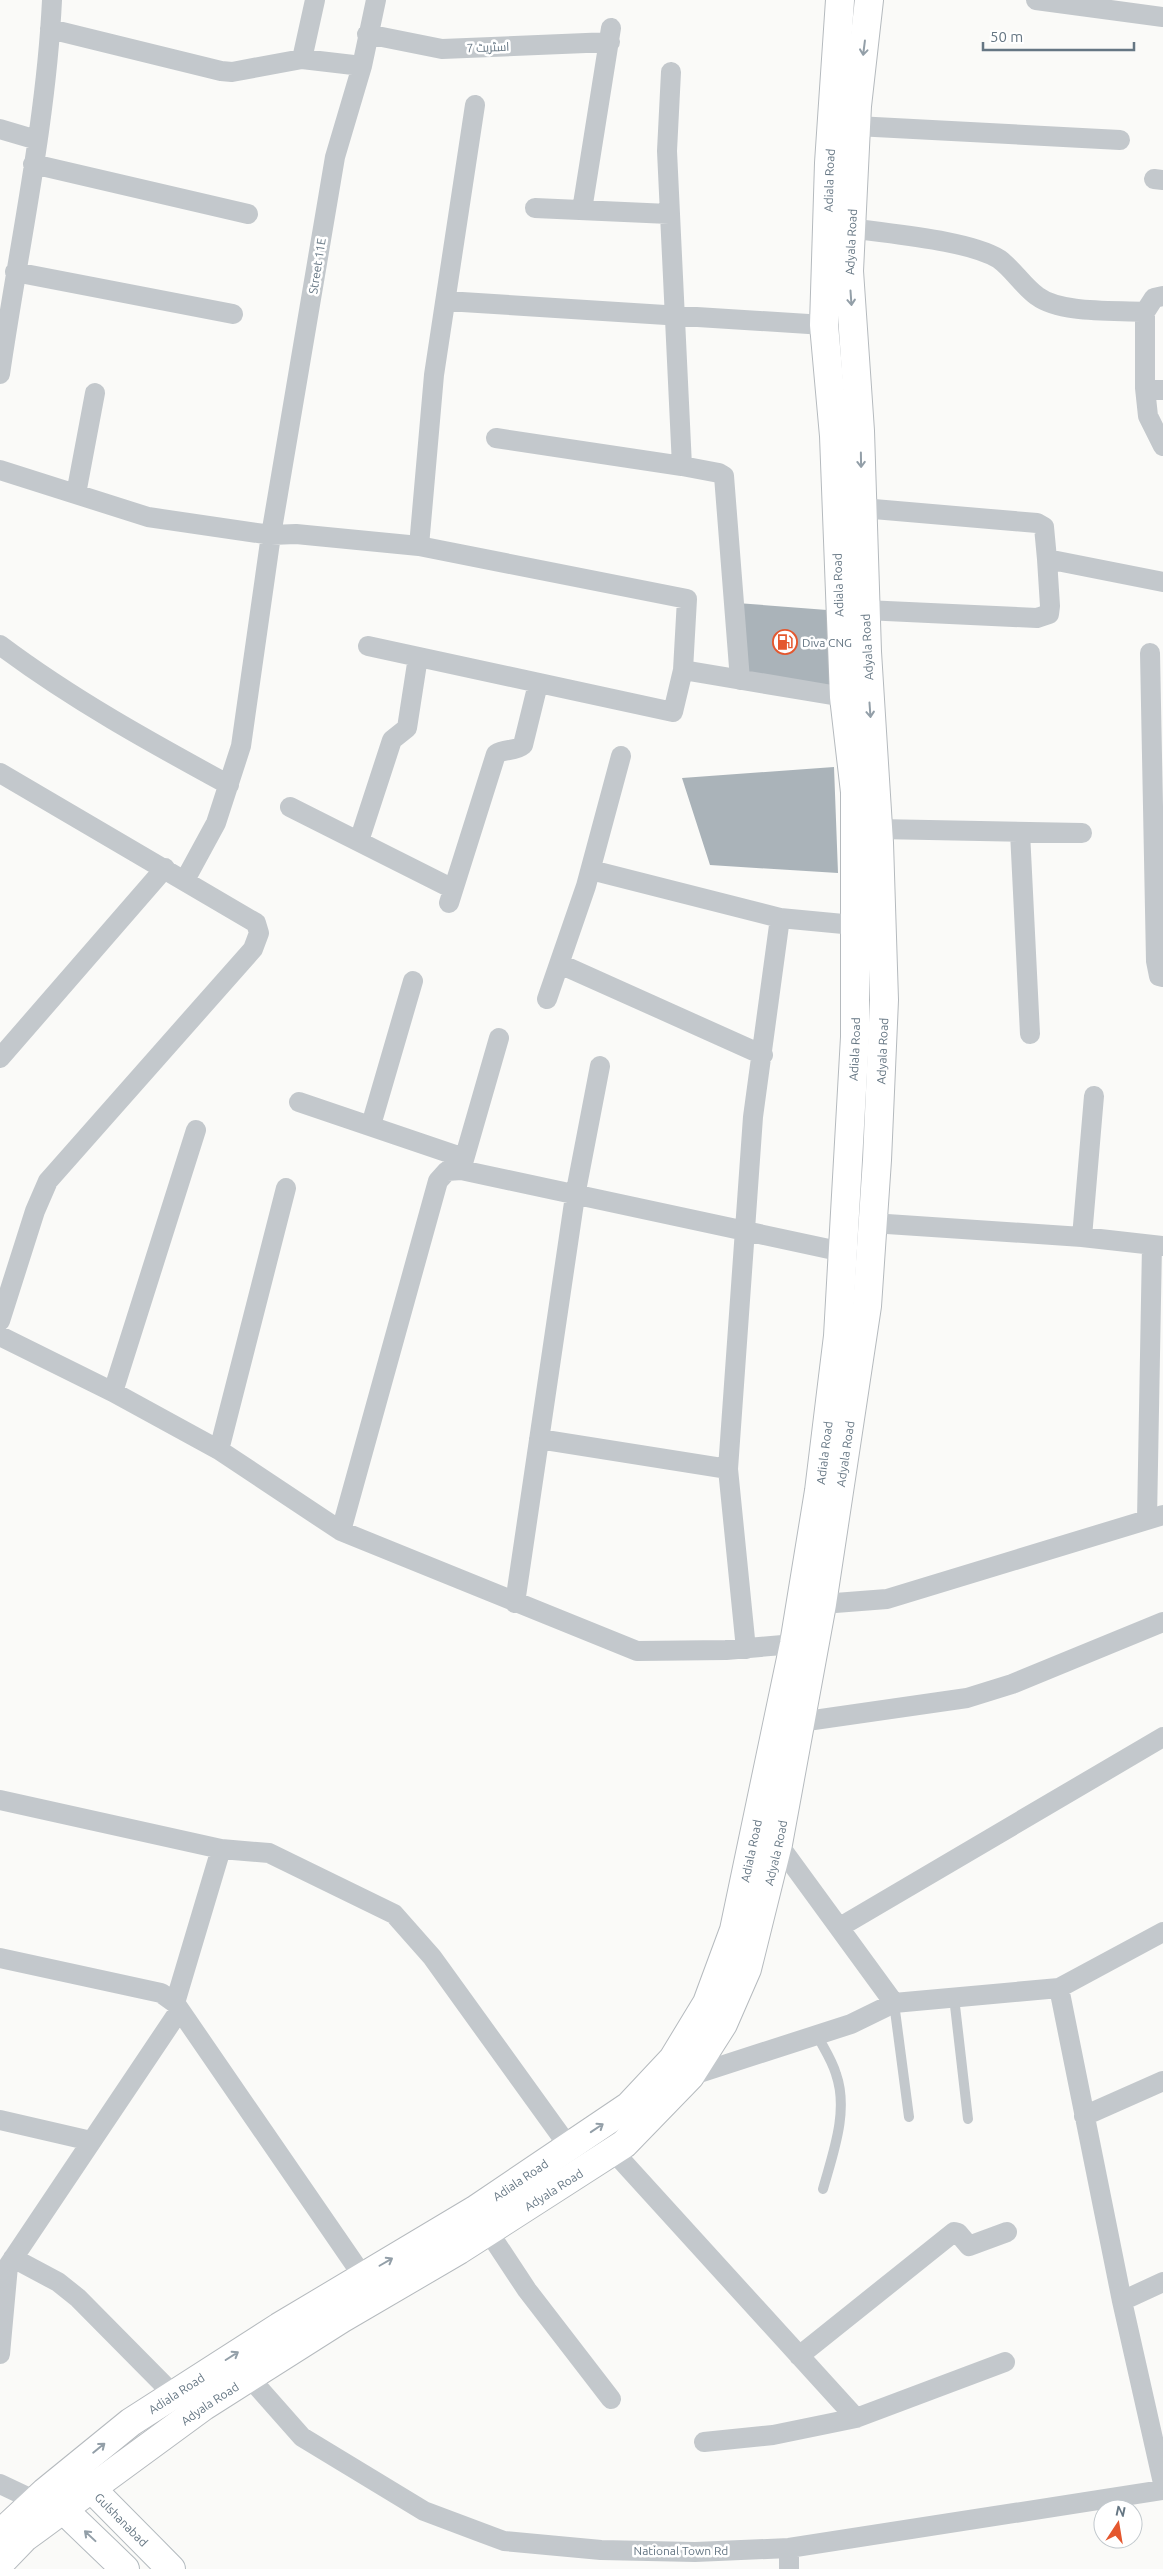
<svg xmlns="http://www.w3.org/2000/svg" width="1163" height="2569" viewBox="0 0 1163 2569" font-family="Ubuntu,Cairo,sans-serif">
	<rect width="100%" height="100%" fill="#fafaf8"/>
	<path fill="#aab3b9" d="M737 603 827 610 830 689 745 674Z
		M834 767 838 873 710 865 682 778Z"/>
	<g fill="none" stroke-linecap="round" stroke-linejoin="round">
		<defs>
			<g id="secondary">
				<path id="s1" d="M76 2473 171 2569"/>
				<path d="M47 2494 125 2569"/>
			</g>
			<g id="primary">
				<path id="s2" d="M0 2534 45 2492 131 2422 279 2327 475 2210 629 2106 673 2059 707 2003 734 1930 794 1644 819 1491 838 1336 855 1037V792L844 697 834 436 824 325 829 163 840 0"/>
				<path id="s3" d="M0 2563 24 2538 50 2519 204 2406 341 2319 459 2250 624 2144 690 2076 723 2024 747 1969 778 1844 822 1604 867 1306 877 1160 884 1000 879 843 867 652 860 431 849 271 857 106 869 0"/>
			</g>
		</defs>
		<use href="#secondary" stroke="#b3babf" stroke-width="30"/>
		<use href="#primary" stroke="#b5babe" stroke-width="30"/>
		<path stroke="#c3c8cc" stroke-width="10" d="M954 1997 968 2119
			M894 2003 909 2117
			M817 2035C823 2047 832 2060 836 2074 849 2111 833 2153 823 2189"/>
		<path stroke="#c3c8cc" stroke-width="20" d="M1036 0 1163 17
			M50 29 221 71 232 72 302 59 362 66
			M367 34 442 49 610 42
			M302 59 315 0
			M671 72 667 151 682 466
			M856 126 1120 140
			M0 129 37 140
			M33 164 248 214
			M1154 179 1163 180
			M535 208 669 214
			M582 210 611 28
			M851 228C889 234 968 240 999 259 1013 269 1023 286 1037 296 1061 314 1115 310 1145 312
			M15 272 233 314
			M1163 296 1154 298 1145 312V388L1148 416 1163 446
			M446 301 824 325
			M0 374C18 250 46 125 52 0
			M1145 388 1163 390
			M496 438 682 466 719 473 724 476 740 680
			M0 470 148 517 271 535 296 534 419 546 687 599 683 670 673 712 368 646
			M76 494 95 393
			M862 508 1037 523 1044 527 1047 559 1163 582
			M419 546 434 375 475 105
			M865 610 1037 618 1049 614 1050 606 1047 559
			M0 645C72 699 150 742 229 785
			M1150 653 1156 961 1159 976 1163 977
			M683 670 844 697
			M0 773 256 923 259 933 253 949 48 1181 35 1211 0 1321
			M290 807 453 889
			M878 829 1082 833
			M1020 832 1030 1034
			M359 841 392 740 407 728 418 657
			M591 870 780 918 854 925
			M185 880 216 823 241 746 271 535 335 157 362 66 376 0
			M449 903 496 754C505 748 515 752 523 745L538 684
			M560 964 763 1055
			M547 999 586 886 621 756
			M0 1058 165 868
			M299 1102 464 1158
			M371 1125 413 981
			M461 1170 499 1038
			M872 1223 1082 1237 1163 1246
			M1082 1237 1094 1096
			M0 1336 113 1392 219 1450 341 1531 637 1651 726 1650 794 1644
			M113 1392 196 1130
			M539 1439 728 1469
			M219 1450 286 1188
			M1147 1520 1152 1245
			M341 1531 438 1181 447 1171 461 1170 843 1252
			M515 1603 575 1196 600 1066
			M822 1604 887 1599 1163 1515
			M746 1649 728 1469 753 1117 780 918
			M800 1722 967 1698 1012 1684 1163 1622
			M0 1800 221 1849 269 1853 394 1914 432 1957 569 2147 578 2157
			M778 1844 894 2003
			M840 1927 1163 1737
			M0 1958 161 1993 175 2003 371 2288
			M1059 1988 1163 1932
			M175 2003 221 1849
			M690 2076 851 2024 894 2003 1059 1988 1122 2301 1163 2483
			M1084 2116 1163 2081
			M0 2120 91 2141
			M613 2151 856 2418
			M488 2231 527 2290 611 2399
			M13 2258 58 2282 78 2298 173 2394
			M1122 2301 1163 2282
			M0 2354 8 2266 179 2011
			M799 2356 954 2232 958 2233 969 2246 1007 2232
			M249 2377 302 2437 424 2511 504 2541 601 2550 695 2552 789 2548 1163 2490
			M704 2442 773 2435 856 2418 1005 2362
			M0 2484 36 2501
			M789 2569V2548"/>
		<use href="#secondary" stroke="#fff" stroke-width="28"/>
		<use href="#primary" stroke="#fff" stroke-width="28"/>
	</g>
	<defs><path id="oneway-shaft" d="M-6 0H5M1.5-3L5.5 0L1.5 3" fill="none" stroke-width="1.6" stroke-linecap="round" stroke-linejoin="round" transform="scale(1.25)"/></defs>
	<g stroke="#939fa8">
		<use href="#oneway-shaft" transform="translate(864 48) rotate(97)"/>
		<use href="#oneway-shaft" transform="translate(851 298) rotate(86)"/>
		<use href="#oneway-shaft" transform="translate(861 460) rotate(89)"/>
		<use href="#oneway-shaft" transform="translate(870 710) rotate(86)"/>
		<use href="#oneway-shaft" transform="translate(597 2128) rotate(-34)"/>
		<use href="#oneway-shaft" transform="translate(386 2262) rotate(-30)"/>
		<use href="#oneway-shaft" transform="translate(232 2356) rotate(-32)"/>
		<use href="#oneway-shaft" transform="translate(99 2448) rotate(-39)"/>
		<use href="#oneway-shaft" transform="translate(90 2536) rotate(-137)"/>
	</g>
	<defs>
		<symbol id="fuel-ring" viewBox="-11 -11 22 22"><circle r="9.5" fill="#fff" stroke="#e4572e" stroke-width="1.5"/><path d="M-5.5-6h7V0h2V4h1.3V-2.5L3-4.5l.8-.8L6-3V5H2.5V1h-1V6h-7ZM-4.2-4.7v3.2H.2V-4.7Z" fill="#e4572e"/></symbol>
	</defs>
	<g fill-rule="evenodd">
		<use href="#fuel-ring" x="771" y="628" width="28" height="28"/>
	</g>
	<g text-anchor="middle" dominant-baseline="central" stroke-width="5" stroke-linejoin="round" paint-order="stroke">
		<g font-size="12" fill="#657683" stroke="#fff">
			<text transform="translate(488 47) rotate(-2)">اسٹریٹ 7</text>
			<text stroke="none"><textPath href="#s2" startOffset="2731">Adiala Road</textPath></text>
			<text stroke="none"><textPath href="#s3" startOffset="2709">Adyala Road</textPath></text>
			<text transform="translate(317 266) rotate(-81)">Street 11E</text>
			<text transform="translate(838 585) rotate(-92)">Adiala Road</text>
			<text transform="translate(867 647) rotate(-93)">Adyala Road</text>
			<text stroke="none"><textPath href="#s2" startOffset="1861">Adiala Road</textPath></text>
			<text stroke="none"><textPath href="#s3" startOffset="1899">Adyala Road</textPath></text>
			<text stroke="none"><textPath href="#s2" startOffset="1456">Adiala Road</textPath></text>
			<text stroke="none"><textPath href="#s3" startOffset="1494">Adyala Road</textPath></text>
			<text stroke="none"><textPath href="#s2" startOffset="1051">Adiala Road</textPath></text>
			<text stroke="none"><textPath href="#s3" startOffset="1089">Adyala Road</textPath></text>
			<text stroke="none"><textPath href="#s2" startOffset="631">Adiala Road</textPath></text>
			<text stroke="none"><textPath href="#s3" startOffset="669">Adyala Road</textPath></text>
			<text stroke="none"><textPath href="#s2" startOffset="226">Adiala Road</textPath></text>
			<text stroke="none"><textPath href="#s3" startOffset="264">Adyala Road</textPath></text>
			<text stroke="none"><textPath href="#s1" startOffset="65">Gulshanabad</textPath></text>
			<text x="681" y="2550">National Town Rd</text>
		</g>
		<g font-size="12" fill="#657683" stroke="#fff" text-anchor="start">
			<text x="802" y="642">Diva CNG</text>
		</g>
	</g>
	<g transform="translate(1118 2524) rotate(12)"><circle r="24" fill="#ffffff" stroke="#c1c8cd"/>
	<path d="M0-4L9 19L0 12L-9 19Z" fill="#e4572e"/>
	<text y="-8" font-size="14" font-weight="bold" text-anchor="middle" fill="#657683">N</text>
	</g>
	<path d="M983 42v8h151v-8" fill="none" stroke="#657683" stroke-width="2.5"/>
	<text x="990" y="42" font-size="15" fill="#657683" stroke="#ffffff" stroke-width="4" paint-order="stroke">50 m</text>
</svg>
